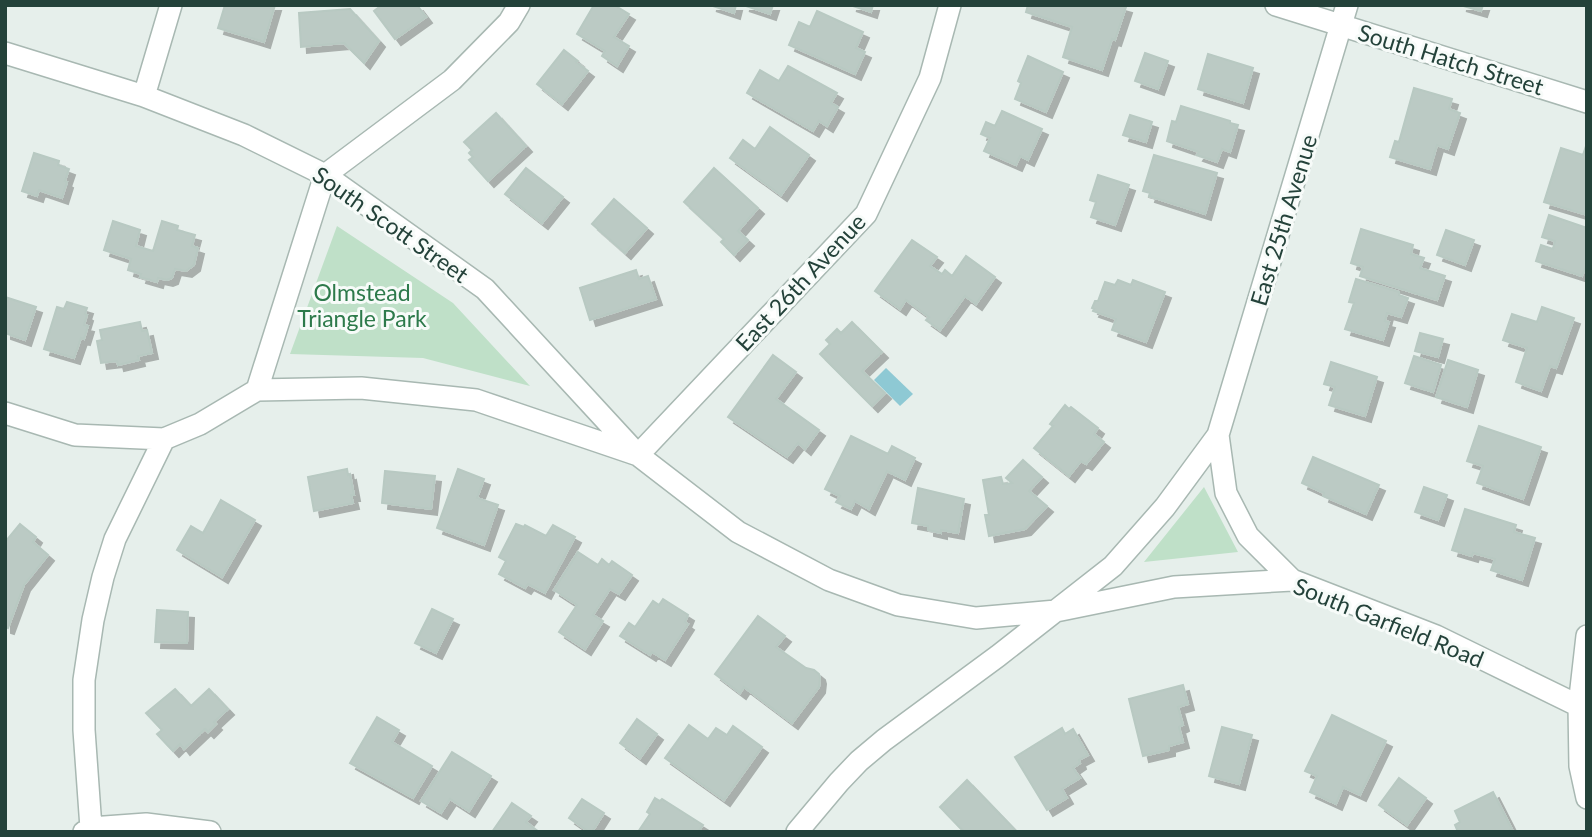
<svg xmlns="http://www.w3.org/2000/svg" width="1592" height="837" viewBox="0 0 1592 837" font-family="Lato,sans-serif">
	<defs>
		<filter id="shadow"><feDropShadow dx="6" dy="6" stdDeviation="0" flood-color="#0004"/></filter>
	</defs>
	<rect width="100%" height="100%" fill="#e6efeb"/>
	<path fill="#bfe0c8" d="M337 226 453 303 530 386 423 358 290 354Z
		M1204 487 1238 552 1144 562Z"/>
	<path fill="#8ec9d4" d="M886 368 913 394 900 406 874 380Z"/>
	<path fill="#bbcac4" stroke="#b8c9c2" stroke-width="2" filter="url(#shadow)" d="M225 5H275L264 42 218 28Z
		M382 5H417L426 17 395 39 374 11Z
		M594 5H614L629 14 614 37 629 46 617 66 602 56 605 51 577 34Z
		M710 5H736L734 13Z
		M743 5H773L770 14Z
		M850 5H873L871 12Z
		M1028 5H1119L1126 7 1115 40 1112 39 1102 70 1063 57 1072 27 1026 12Z
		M1460 5H1483L1481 11Z
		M350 9 379 41 364 63 344 43 301 47 299 13Z
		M817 11 863 32 856 48 865 52 855 74 789 45 799 22 810 27Z
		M564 50 578 61 576 62 588 71 562 104 537 84Z
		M1145 53 1168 61 1158 89 1135 81Z
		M1208 54 1253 68 1243 103 1198 89Z
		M1028 56 1063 72 1046 112 1015 99 1021 83 1018 81Z
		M788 66 837 93 831 103 838 107 827 126 819 121 813 131 747 93 760 70 779 81Z
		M1414 88 1452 99 1449 109 1460 113 1448 149 1437 145 1430 169 1390 157 1395 141 1399 142Z
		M1181 106 1230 121V123L1238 125 1230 152 1222 149 1217 162 1197 155 1199 152 1167 141 1172 121 1176 122Z
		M1002 111 1042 129 1028 160 1020 156 1016 165 984 151 990 138 981 134 986 122 995 126Z
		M496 113 526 146 488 181 469 160 473 157 469 153 472 150 464 142Z
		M1130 115 1152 122 1146 142 1123 135Z
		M770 127 809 155 781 195 730 158 743 140 755 149Z
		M1587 143V215L1544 202 1561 148 1583 155Z
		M34 153 59 161 58 165 69 169 65 181 67 182 62 198 39 190 37 196 22 191Z
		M1154 155 1217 173 1205 214 1149 196 1150 193 1143 191Z
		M526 168 563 197 542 223 505 194Z
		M714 168 758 208 738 231 748 240 734 255 721 242 724 239 684 202Z
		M1098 175 1129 185 1115 225 1091 217 1096 202 1090 200Z
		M614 199 647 228 625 253 592 224Z
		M1549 215 1587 228V264L1582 276 1536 261 1541 245 1553 249 1555 241 1542 237Z
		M113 221 140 230 136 246 153 251 162 221 178 226 177 230 195 235 192 246 198 248 194 265 186 271 175 269 172 278 167 280 158 278 157 282 140 277 141 274 128 270 131 259 104 250Z
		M1361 229 1413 245 1411 254 1424 258 1420 268 1445 276 1437 300 1360 276 1363 267 1351 263Z
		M1446 230 1474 240 1465 265 1437 255Z
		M912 240 937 257 930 266 942 274 945 270 952 276 966 256 995 277 976 304 965 296 940 330 926 320 929 317 906 300 900 309 875 291Z
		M636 270 639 279 648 276 656 299 590 320 580 288Z
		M1356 279 1399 292V295L1408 298 1401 317 1387 313 1385 321 1389 322 1383 340 1345 329 1354 303 1349 302Z
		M1118 280 1131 285 1133 280 1165 292 1146 342 1112 330 1116 319 1093 311 1094 309 1092 308 1095 301H1098L1105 282 1115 285Z
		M5 297 36 307 25 340 5 333Z
		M67 302 87 308 85 314 87 315 84 325 88 326 84 339 81 338 74 358 44 349 57 307 64 309Z
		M1542 307 1574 318 1556 368 1550 366 1541 391 1516 382 1527 348 1503 340 1512 314 1537 322Z
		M140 322 142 331 147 330 152 353 138 356 139 360 118 365 117 361 101 363 97 341 102 340 100 330Z
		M852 322 882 352 862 371 885 393 872 406 820 354 830 344 826 340 837 329 841 333Z
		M1420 333 1443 339 1438 357 1415 351Z
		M773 355 796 372 776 399 819 430 805 449 798 443 787 457 728 417Z
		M1414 356 1441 365 1433 392 1405 383Z
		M1448 360 1478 370 1467 407 1436 397Z
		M1331 362 1377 377 1365 416 1329 405 1335 387 1324 384Z
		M1065 405 1069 409 1071 407 1098 428 1094 434 1104 442 1086 464 1081 461 1069 476 1034 448 1053 426 1050 424Z
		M1479 426 1541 447 1523 499 1477 483 1483 466 1467 461Z
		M851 436 888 454 892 446 915 458 905 480 887 471 869 509 855 501 851 509 836 502 840 496 825 489Z
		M1313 457 1379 485 1366 514 1323 496 1324 493 1302 483Z
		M1023 460 1042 477 1029 491 1047 506 1025 529 989 536 985 515H989L983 480 1001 477 1003 484 1012 483 1006 478Z
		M347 469 348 475 350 474 354 495H351L353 503 314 511 308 477Z
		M458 469 484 479 477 498 498 505 484 545 437 528Z
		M385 471 435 476 431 509 382 503Z
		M1424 487 1447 495 1438 520 1415 512Z
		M918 488 964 499 958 533 941 530V533L928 530V526L912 523Z
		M221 500 255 520 222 577 177 550 191 526 203 533Z
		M1465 509 1516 525 1514 532 1535 538 1522 580 1491 570 1495 559 1473 553 1472 556 1452 550Z
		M20 524 36 537 33 542 48 555 24 585 8 628 5 627V542Z
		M516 524 524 527 525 525 546 536 553 525 575 537 545 593 528 584 525 588 499 574 506 561 499 557Z
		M578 552 598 565 602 559 609 565 612 561 632 575 619 594 610 589 593 615 603 621 585 649 559 632 577 605 554 590Z
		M663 599 688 615 685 622 688 624 665 660 652 652 650 655 620 636 629 623 635 627 653 601 659 605Z
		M432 609 453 619 436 653 415 643Z
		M157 610 188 612 187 643 155 642Z
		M758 616 785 636 776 647 806 668 814 670 819 674 820 678 819 687 792 723 744 687 740 693 715 674Z
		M1183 685 1188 704 1178 707 1183 725 1179 727 1183 742 1169 746V750L1143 756 1129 699Z
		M175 689 191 706 209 689 228 709 214 722 216 724 208 732 205 729 184 749 180 744 173 751 157 734 162 730 146 713Z
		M1332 715 1386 741 1360 795 1343 787 1336 804 1310 792 1317 776 1305 771Z
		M377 717 399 730 392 742 432 766 413 798 350 763Z
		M637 719 657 734 640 758 620 743Z
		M689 725 708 739 716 728 727 735 733 726 762 747 724 800 665 758Z
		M1222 727 1252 735 1239 784 1209 776Z
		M1062 728 1065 734 1073 729 1088 755 1079 760 1080 763 1073 768 1080 778 1062 789 1067 798 1047 810 1015 757Z
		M452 752 491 776 469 811 450 799 441 813 421 801Z
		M1399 778 1426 798 1407 825 1379 805Z
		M967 780 1017 832H964L940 807Z
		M1493 792 1512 829 1507 832H1458L1455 825 1460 822 1455 811Z
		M655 798 660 801 662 799 703 825 698 832H638L650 814 647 812Z
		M582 799 604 813 592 832H589L569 818Z
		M512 803 531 816 526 822 539 832H492Z"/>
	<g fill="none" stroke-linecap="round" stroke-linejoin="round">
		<defs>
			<path id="street" d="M1276 5 1587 102
				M5 53 144 96 244 135 325 175 485 289 638 455 866 214 930 78 950 5
				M144 96 171 5
				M257 390 325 175 452 80 509 22 519 5
				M5 413 75 435 164 439 200 424 257 390 361 388 476 400 638 455 738 532 829 580 898 605 976 618 1056 611 1174 587 1292 580 1436 636 1579 706 1587 712
				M1218 435 1226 493 1248 536 1292 580
				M1587 636 1579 706 1580 766 1587 798
				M91 828 146 824 210 832
				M84 832 91 828 84 730V680L93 620 103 577 115 539 164 439
				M797 832 839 782 859 761 884 740 998 656 1113 566 1165 507 1218 435 1347 5"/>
		</defs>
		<use href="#street" stroke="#a8b8b2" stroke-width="24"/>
		<use href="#street" stroke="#fff" stroke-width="21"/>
	</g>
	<g text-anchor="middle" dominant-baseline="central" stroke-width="6" stroke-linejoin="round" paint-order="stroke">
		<g font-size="23" fill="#24423a" stroke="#f7fbf9">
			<text transform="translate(1451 59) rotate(17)">South Hatch Street</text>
			<text transform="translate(1283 220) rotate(-73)">East 25th Avenue</text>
			<text transform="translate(391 224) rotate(35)">South Scott Street</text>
			<text transform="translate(800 282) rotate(-47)">East 26th Avenue</text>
			<text transform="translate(1389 622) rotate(22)">South Garfield Road</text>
		</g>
		<g font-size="23" fill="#2d7a4b" stroke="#f7fbf9">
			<text x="362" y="292">Olmstead<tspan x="362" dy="26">Triangle Park</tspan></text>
		</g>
	</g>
	<rect width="1592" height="837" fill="none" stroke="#24423a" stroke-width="14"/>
</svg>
